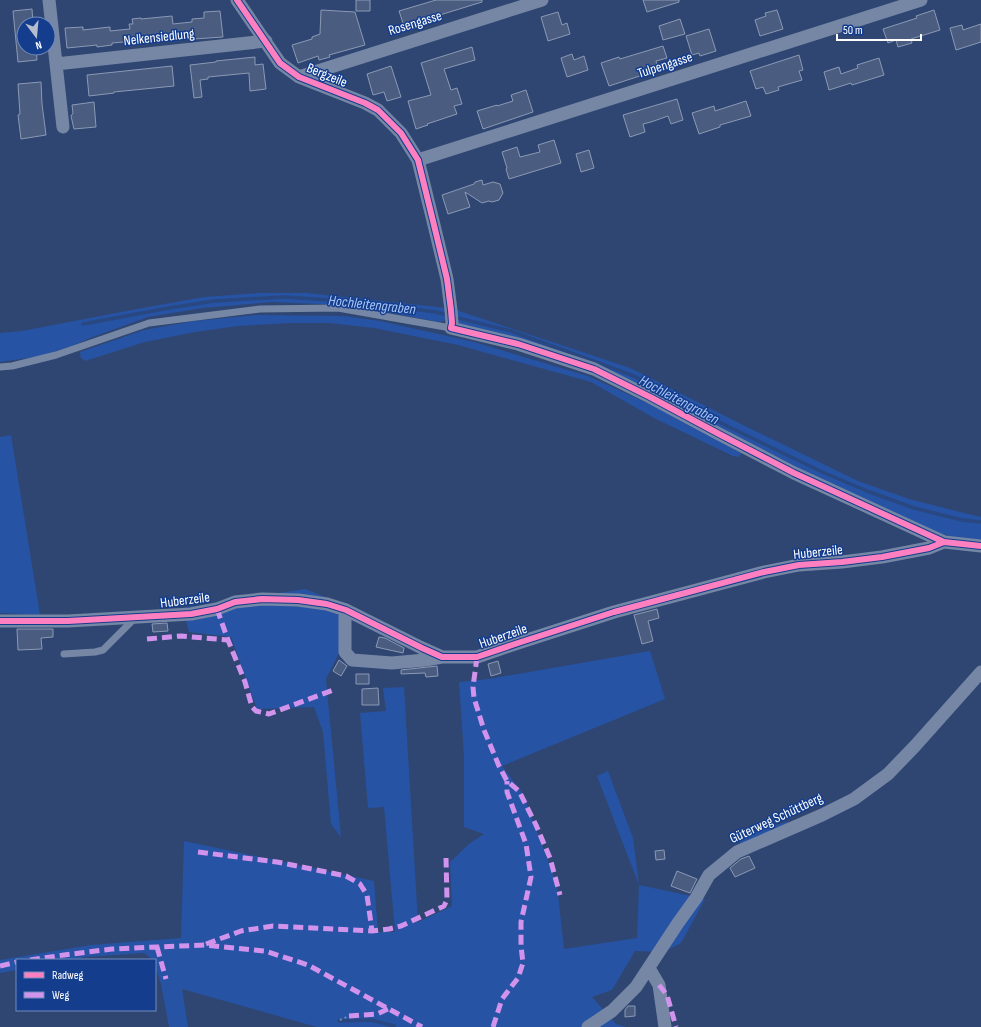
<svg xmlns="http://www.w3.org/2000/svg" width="981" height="1027" viewBox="0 0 981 1027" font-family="'Sofia Sans Condensed',sans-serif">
	<rect width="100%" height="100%" fill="#2f4672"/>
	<path fill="#2753a4" d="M258 293H306L447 308 446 317 444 321 439 322 370 309 343 305 272 302 203 308 148 317 90 338 72 346 41 356 0 362V333L22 331 137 309 204 297Z
		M456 310 630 368 739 423 858 481 909 499 960 512 981 517V540L957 538 941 534 828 483 741 439 630 380 457 323Z
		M256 315 344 316 380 321 474 342 588 376 669 413 741 453 739 457 733 456 654 418 591 382 584 380 458 345 374 328 329 323H290L238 326 195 332 145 342 85 361 81 358 80 352 144 330 195 321Z
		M11 435 40 615 0 613V437Z
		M305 589 340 603 341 649 326 679 341 837 331 824 323 732 314 707 257 709 231 637 189 632 183 608Z
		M650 651 665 699 502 766 523 794 557 885 564 949 637 938 639 885 597 776 608 771 633 838 639 885 705 899 681 943 664 952 635 951 612 990 592 997 616 1024 626 1027H317L182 989 188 1027H169L161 984 155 966V960H153L144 953 86 957 71 960H17V970L0 973V960L91 945 181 938 184 841 374 881 378 932H395L384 807 368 808 360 713 386 711 383 688 404 687 418 922 452 906 450 862 469 844 484 834 464 827V755L459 682 489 679Z
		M789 821 756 851 734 839Z"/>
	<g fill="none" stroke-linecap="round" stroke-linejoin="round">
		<path stroke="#294781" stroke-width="3.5" d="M454 317 511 331 634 376 723 424 820 471 867 491 914 508 962 520 981 522
			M83 324 169 308 214 301 284 297 346 301 436 312 448 315
			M339 1021 371 1020 394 1026"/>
	</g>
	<path fill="#4a5d80" stroke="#8b99b4" d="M356 0H370V11H356Z
		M436 0H482V2L404 26 399 11Z
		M643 0H679V2L647 12Z
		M32 9 33 24H24V48H36L37 60 18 62 13 11Z
		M321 10 355 12 365 45 329 55 330 57 319 60 318 56 298 63 292 45 312 39V37L320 34Z
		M777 10 783 29 760 36 755 20 766 16 765 13Z
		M934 10 940 30 911 39 912 43 898 47 896 40 888 43 883 29 917 18 916 16Z
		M220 11 223 37 194 39V38L158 41V39L112 43V45L97 47V45L67 48 65 28 83 27V30L110 27V31L130 29 129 24H133L132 19 141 18V19L172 16 173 24 192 22V19L204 18V12Z
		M558 12 562 25 567 23 570 34 548 41 541 17Z
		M680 19 685 34 663 40 659 26Z
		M981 24V42L956 50 950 28 962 25 963 30Z
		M709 29 716 51 700 56 699 53 692 55 686 36Z
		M663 46 667 58 656 61 658 70 609 86 601 63 619 57 620 59Z
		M472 47 475 60 444 69 451 90 457 88 462 104 454 106 457 114 427 124 428 125 416 129 408 101 431 95 421 63Z
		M572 54 574 60 584 56 588 70 567 77 561 58Z
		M799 55 803 70 799 71 802 80 778 87 779 90 766 94 763 87 756 89 750 71Z
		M255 57V65L263 64 266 89 250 91 249 73 208 77V79L200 80 202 97 194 98 190 65 216 62V61Z
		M879 58 884 75 852 85 851 83 829 90 824 72 839 67 841 74 858 68 857 65Z
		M172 66 174 86 114 92V93L89 96 87 75Z
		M391 66 401 97 387 101 384 92 373 95 367 74Z
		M41 82 42 104 46 135 21 139 18 115 20 114 18 84Z
		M526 90 533 112 483 129 477 111 497 105V106L513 101 511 95Z
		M677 99 683 120 671 124 668 116 651 122 643 124 645 132 630 137 623 115Z
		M746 101 751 116 720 125V127L699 134 692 113 714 106 715 111Z
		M94 102 96 127 74 129 71 116 73 113 72 105Z
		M554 140 561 163 509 179 506 169 507 168 502 152 517 147 520 157 540 152 538 145Z
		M589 150 594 168 581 172 576 154Z
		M482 180 483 185 493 182 500 184 503 193 499 200 492 202 489 201 482 203 465 192 470 207 448 214 442 195 474 184 475 182Z
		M657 609 659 618 648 621 653 641 642 644 634 615Z
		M167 623 168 631 153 632 152 624Z
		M17 629H53V637L41 638 42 649 18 650Z
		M379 637 385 638 404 648 403 653 376 647Z
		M339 660 347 666 341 676 333 671Z
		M498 661 501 673 491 676 488 664Z
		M437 666 438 676 426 677 425 673 401 674V670Z
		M356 674H369V684H356Z
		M378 688 379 705H362V689Z
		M664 850 665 859 656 860 655 851Z
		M749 856 755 868 735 877 730 868 741 859Z
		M677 871 697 879 690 893 671 886Z
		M628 1006H635V1016L625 1017V1010Z"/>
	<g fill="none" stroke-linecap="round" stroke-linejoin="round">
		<path stroke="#7687a5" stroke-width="2" stroke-dasharray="2 3" stroke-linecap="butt" d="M340 1020 349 1016"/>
		<path stroke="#7687a5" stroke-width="7" d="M0 367 12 366 56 355 149 323 260 309 338 308 451 328
			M64 654 95 652 103 650 136 617"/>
		<path stroke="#7687a5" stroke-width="13" d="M49 0 63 127
			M237 0 280 63 299 77 365 103 378 110 401 133 418 160 434 225 447 279 451 310 452 323 451 328 518 344 594 369 650 397 719 434 794 473 944 542 981 546
			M56 64 266 41
			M299 77 542 0
			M418 160 921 0
			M346 610 345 617V652L352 660 392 663 425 660 442 657
			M0 621H68L191 614 217 609 235 602 262 599 298 600 327 604 346 610 422 648 442 657H477L521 642 614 612 764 572 799 565 842 562 882 557 929 548 944 542
			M649 968 659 985 665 1027
			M588 1027 612 1011 636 987 678 923 696 898 709 875 737 852 822 815 854 799 888 774 915 746 981 672"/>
		<path stroke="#d193ec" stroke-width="5" stroke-dasharray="10 5" stroke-linecap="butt" d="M217 609 228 640 245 682 252 707 256 711 269 714 336 689
			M147 639 181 636 228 640
			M477 657 473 687 474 698 484 730 499 766 507 781 519 791 536 825 550 858 560 895
			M198 852 277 862 346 876 360 884 367 895 372 931
			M206 944 241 931 273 926 372 931 389 929 401 926 444 906 447 900 446 858
			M157 947 166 979
			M30 960 64 955 112 949 157 947 205 945 265 951 308 965 422 1027
			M0 966 17 962
			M659 985 667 995 676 1027
			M349 1016 377 1014 388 1009
			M493 1027 502 999 518 978 523 963 521 946V922L531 877 526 844 507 792V781"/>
		<defs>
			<path id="cycleway" d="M237 0 280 63 299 77 365 103 378 110 401 133 418 160 434 225 447 279 451 310 452 323 451 328 518 344 594 369 650 397 719 434 794 473 944 542 981 546
				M0 621H68L191 614 217 609 235 602 262 599 298 600 327 604 346 610 422 648 442 657H477L521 642 614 612 764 572 799 565 842 562 882 557 929 548 944 542"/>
		</defs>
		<use href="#cycleway" stroke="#143d8d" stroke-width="8"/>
		<use href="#cycleway" stroke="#ff80c0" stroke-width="6"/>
	</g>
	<g text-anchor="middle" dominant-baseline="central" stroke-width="3" stroke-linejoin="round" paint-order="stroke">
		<g font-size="14" fill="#fff" stroke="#143d8d">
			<text transform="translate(415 23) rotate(-17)">Rosengasse</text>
			<text transform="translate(159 37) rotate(-6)">Nelkensiedlung</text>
			<text transform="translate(665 65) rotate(-18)">Tulpengasse</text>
			<text transform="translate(327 75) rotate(22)">Bergzeile</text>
			<text transform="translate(818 552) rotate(-6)">Huberzeile</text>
			<text transform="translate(185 600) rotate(-7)">Huberzeile</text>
			<text transform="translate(503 636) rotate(-19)">Huberzeile</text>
			<text transform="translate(776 818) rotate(-25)">Güterweg Schüttberg</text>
		</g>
		<g font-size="15" font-style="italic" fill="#a9c6f7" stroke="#143d8d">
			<text transform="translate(372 305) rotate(6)">Hochleitengraben</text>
			<text transform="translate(679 400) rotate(28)">Hochleitengraben</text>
		</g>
	</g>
	<rect x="16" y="959" width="140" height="52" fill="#143d8d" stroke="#728bbb"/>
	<rect x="24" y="972" width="20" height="6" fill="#ff80c0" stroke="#728bbb"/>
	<text x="52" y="979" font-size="12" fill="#ffffff">Radweg</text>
	<rect x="24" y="992" width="20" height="6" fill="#d193ec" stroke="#728bbb"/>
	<text x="52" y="999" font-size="12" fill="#ffffff">Weg</text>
	<g transform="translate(36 36) rotate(164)"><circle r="19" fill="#143d8d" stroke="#728bbb"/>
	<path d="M0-3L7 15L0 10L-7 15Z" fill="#b6bece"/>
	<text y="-6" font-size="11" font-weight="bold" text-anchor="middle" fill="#ffffff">N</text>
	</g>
	<path d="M837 34v6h84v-6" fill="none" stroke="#ffffff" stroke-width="2"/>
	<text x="843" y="34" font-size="12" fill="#ffffff" stroke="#143d8d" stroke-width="3" paint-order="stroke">50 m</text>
</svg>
